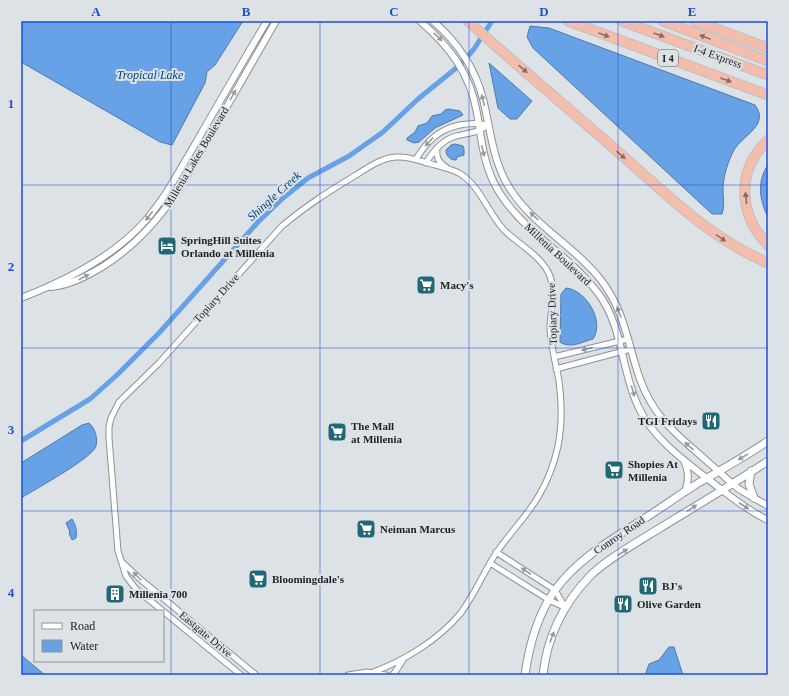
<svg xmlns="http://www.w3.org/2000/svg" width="789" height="696" viewBox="0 0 789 696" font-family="Georgia,serif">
	<rect width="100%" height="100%" fill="#dde2e6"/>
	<path fill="#67a1e6" stroke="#517aab" d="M21 21H243L215 65 207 72 205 83 172 145 160 142 21 62Z
		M530 26 549 28 755 105C770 125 743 135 734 150 728 161 723 177 723 189 723 199 725 205 722 214H712L533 48 527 37Z
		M489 63 532 101 517 119H510L498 108Z
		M448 109 460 111 463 115 435 128 419 142 414 143 407 140V138L415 132 418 126 427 123 432 116 441 114 445 110Z
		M451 145 455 144 463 146 464 149V155L457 157 456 160C450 160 446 156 446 150Z
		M768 165V217C759 200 757 181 768 165Z
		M566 288C586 290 605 321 593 339 582 342 570 349 560 342L561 294Z
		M89 423C95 428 98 438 96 446 94 457 34 490 21 498V463L82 425Z
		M72 519C76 525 77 531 76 538L72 540 69 533 70 532 66 523Z
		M669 647H674L683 675H645L649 664 659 660Z
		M21 655 45 675H21Z"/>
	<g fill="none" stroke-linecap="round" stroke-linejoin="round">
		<path stroke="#67a1e6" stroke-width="5" d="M21 441 90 399 117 375 159 333 258 222 283 198 308 178 349 156 383 132 418 99 460 65 474 49 492 21"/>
		<defs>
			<path id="minor" d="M437 148C436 157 438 162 446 167
				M416 159C421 151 427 143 434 137 448 125 471 121 488 125
				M426 163C433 151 442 140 456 136 469 133 477 133 488 125
				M554 357 628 339
				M556 369 631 349
				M496 552 555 590 565 607
				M122 562 140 579 256 675
				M490 563 549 600 564 607
				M241 675 136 589 126 576 118 551 109 438V427L111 418 119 402 159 363 282 226C307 205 328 192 356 175 369 167 381 158 396 157 407 156 417 160 428 163 438 166 449 168 459 173 480 185 488 213 504 230 519 245 542 256 550 276 556 293 550 312 550 329 551 347 556 364 559 381 562 403 562 425 558 446 553 469 544 490 530 509 518 526 504 540 493 558 482 576 473 597 460 614 438 640 404 661 373 672
				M348 675 367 672 386 675
				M393 675 403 660"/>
			<path id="tertiary" d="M420 21C450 47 470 73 477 113 481 137 483 160 494 183 517 229 568 253 598 293 623 326 621 370 638 406 653 440 689 464 718 487 734 499 750 512 768 520
				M433 21C457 42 475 67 483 99 490 127 492 156 506 182 528 223 573 244 601 280 626 313 627 343 640 379 654 419 679 436 709 463 719 471 728 481 739 489 748 495 758 500 768 506
				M51 287C70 285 85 277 102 267 139 244 165 213 187 176L276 21
				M21 298C65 281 115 256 146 220 166 197 181 168 197 141 220 101 243 61 267 21
				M684 460C689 472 689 480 685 492"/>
			<path id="secondary" d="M751 471 749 484 754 498
				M525 675C529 646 538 614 555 590 577 560 609 541 639 522 660 509 680 494 700 482 723 469 746 456 768 441
				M543 675C547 637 564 603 590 576 607 559 639 541 660 528 696 506 733 484 768 461"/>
			<path id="motorway" d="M468 21C516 65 567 107 616 150 664 192 709 238 768 263
				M568 21 768 95
				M622 21 768 75
				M663 21 768 61
				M695 21 768 48
				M768 140C736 170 738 215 768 245"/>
		</defs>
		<use href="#minor" stroke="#8d9195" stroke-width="7"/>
		<use href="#tertiary" stroke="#8d9195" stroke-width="8"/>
		<use href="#secondary" stroke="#8d9195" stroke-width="9"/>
		<use href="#motorway" stroke="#c0c0c1" stroke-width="11"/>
		<use href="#minor" stroke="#fff" stroke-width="5"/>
		<use href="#tertiary" stroke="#fff" stroke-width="6"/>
		<use href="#secondary" stroke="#fff" stroke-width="7"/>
		<use href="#motorway" stroke="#f5bdab" stroke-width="9"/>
	</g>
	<defs><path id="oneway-solid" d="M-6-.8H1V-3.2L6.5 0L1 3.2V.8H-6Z"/></defs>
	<g fill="#8a6e66">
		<use href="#oneway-solid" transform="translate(604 35) rotate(20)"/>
		<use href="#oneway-solid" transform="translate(659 35) rotate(20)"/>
		<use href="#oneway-solid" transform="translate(705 37) rotate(-159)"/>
		<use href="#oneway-solid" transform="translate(523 69) rotate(41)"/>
		<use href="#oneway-solid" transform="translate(726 80) rotate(20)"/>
		<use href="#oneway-solid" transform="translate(621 155) rotate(41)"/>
		<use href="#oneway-solid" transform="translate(746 198) rotate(-96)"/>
		<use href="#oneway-solid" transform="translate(721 238) rotate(34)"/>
	</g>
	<g fill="#9a9a9b">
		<use href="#oneway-solid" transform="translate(438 37) rotate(44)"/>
		<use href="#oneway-solid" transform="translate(233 95) rotate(-60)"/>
		<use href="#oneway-solid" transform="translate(483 100) rotate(-104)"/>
		<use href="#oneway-solid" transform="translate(429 142) rotate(133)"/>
		<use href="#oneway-solid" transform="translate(483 151) rotate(77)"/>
		<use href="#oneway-solid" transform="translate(149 216) rotate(128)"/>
		<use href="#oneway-solid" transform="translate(534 216) rotate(-137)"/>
		<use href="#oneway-solid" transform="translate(84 277) rotate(-28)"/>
		<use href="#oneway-solid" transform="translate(619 312) rotate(-112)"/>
		<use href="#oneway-solid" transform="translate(587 349) rotate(166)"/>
		<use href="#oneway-solid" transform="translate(633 391) rotate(73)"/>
		<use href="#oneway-solid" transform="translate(689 446) rotate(-140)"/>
		<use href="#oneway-solid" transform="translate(743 457) rotate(149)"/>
		<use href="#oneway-solid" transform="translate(744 506) rotate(33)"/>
		<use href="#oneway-solid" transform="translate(692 508) rotate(-33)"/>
		<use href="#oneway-solid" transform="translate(623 552) rotate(-33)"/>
		<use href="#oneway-solid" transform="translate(526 571) rotate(-147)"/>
		<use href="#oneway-solid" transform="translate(137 576) rotate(-135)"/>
		<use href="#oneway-solid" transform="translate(552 637) rotate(-69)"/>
	</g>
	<path fill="none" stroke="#1d4ed8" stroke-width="1" stroke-opacity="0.55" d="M171 21V675M320 21V675M469 21V675M618 21V675M21 185H768M21 348H768M21 511H768"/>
	<defs>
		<symbol id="hotel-square" viewBox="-11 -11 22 22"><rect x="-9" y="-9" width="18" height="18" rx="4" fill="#216877" stroke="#dde2e6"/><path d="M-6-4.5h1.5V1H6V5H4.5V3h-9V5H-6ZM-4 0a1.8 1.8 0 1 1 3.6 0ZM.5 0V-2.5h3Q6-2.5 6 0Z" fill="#fff"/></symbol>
		<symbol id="supermarket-square" viewBox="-11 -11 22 22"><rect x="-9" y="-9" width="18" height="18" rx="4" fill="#216877" stroke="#dde2e6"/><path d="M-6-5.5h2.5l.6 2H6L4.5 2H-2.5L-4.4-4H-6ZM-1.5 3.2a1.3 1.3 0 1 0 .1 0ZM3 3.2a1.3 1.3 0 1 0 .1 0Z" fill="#fff"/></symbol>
		<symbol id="restaurant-square" viewBox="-11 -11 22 22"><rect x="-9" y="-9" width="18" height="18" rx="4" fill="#216877" stroke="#dde2e6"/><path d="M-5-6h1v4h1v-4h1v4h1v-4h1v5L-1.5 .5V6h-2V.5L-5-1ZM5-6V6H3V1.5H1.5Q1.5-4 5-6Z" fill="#fff"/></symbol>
		<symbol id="building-square" viewBox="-11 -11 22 22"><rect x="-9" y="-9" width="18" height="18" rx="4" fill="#216877" stroke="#dde2e6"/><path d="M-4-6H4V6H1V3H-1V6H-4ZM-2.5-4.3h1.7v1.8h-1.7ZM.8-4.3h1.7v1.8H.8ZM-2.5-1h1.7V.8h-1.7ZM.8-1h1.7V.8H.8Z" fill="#fff"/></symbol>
	</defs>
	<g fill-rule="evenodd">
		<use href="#hotel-square" x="156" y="235" width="22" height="22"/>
		<use href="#supermarket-square" x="415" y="274" width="22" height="22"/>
		<use href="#restaurant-square" x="700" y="410" width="22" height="22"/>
		<use href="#supermarket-square" x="326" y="421" width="22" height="22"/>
		<use href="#supermarket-square" x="603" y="459" width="22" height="22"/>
		<use href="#supermarket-square" x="355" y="518" width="22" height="22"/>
		<use href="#supermarket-square" x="247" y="568" width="22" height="22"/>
		<use href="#restaurant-square" x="637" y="575" width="22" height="22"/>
		<use href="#building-square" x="104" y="583" width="22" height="22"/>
		<use href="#restaurant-square" x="612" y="593" width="22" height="22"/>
	</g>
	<g text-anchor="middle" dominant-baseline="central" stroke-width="4" stroke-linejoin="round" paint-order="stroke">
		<rect fill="#dde2e6" stroke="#575a5c" stroke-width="1" x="658" y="50" width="20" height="16" rx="3"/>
		<g font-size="10" font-weight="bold" fill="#1e1f21">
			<text x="668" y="58">I 4</text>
		</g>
		<g font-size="11" fill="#1e1f21" stroke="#dde2e6">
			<text transform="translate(718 56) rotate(20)">I-4 Express</text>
			<text transform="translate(196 157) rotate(-59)">Millenia Lakes Boulevard</text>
			<text transform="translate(558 254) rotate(43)">Millenia Boulevard</text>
			<text transform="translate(216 298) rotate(-48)">Topiary Drive</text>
			<text transform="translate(552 314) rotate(-92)">Topiary Drive</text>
			<text transform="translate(619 535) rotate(-34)">Conroy Road</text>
			<text transform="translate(206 634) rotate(40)">Eastgate Drive</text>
		</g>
		<g font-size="11" font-weight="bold" fill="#1e1f21" stroke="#dde2e6" text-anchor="start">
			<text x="181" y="240">SpringHill Suites<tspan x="181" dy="13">Orlando at Millenia</tspan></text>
			<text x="440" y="285">Macy's</text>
			<text x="697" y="421" text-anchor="end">TGI Fridays</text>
			<text x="351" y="426">The Mall<tspan x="351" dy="13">at Millenia</tspan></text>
			<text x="628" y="464">Shopies At<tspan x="628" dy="13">Millenia</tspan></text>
			<text x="380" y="529">Neiman Marcus</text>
			<text x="272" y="579">Bloomingdale's</text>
			<text x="662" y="586">BJ's</text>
			<text x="129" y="594">Millenia 700</text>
			<text x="637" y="604">Olive Garden</text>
		</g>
		<g font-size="12" font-style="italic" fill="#00417e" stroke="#dde2e6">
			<text x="150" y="75">Tropical Lake</text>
			<text transform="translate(274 196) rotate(-42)">Shingle Creek</text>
		</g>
	</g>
	<rect width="789" height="696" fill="none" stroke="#dde2e6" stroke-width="44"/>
	<rect x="34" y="610" width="130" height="52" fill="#dde2e6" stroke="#919497"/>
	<rect x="42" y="623" width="20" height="6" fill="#ffffff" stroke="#919497"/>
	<text x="70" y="630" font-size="12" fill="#1e1f21">Road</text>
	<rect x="42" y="640" width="20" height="12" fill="#67a1e6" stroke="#919497"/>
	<text x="70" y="650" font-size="12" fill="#1e1f21">Water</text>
	<rect x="22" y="22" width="745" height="652" fill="none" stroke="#1d4ed8" stroke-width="1.5"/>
	<g font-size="13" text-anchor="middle" font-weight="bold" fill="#1d4ed8">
		<text x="96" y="16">A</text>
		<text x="246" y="16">B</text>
		<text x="394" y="16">C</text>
		<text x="544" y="16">D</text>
		<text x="692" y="16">E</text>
		<text x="11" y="108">1</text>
		<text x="11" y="271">2</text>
		<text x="11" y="434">3</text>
		<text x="11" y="597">4</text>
	</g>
</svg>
